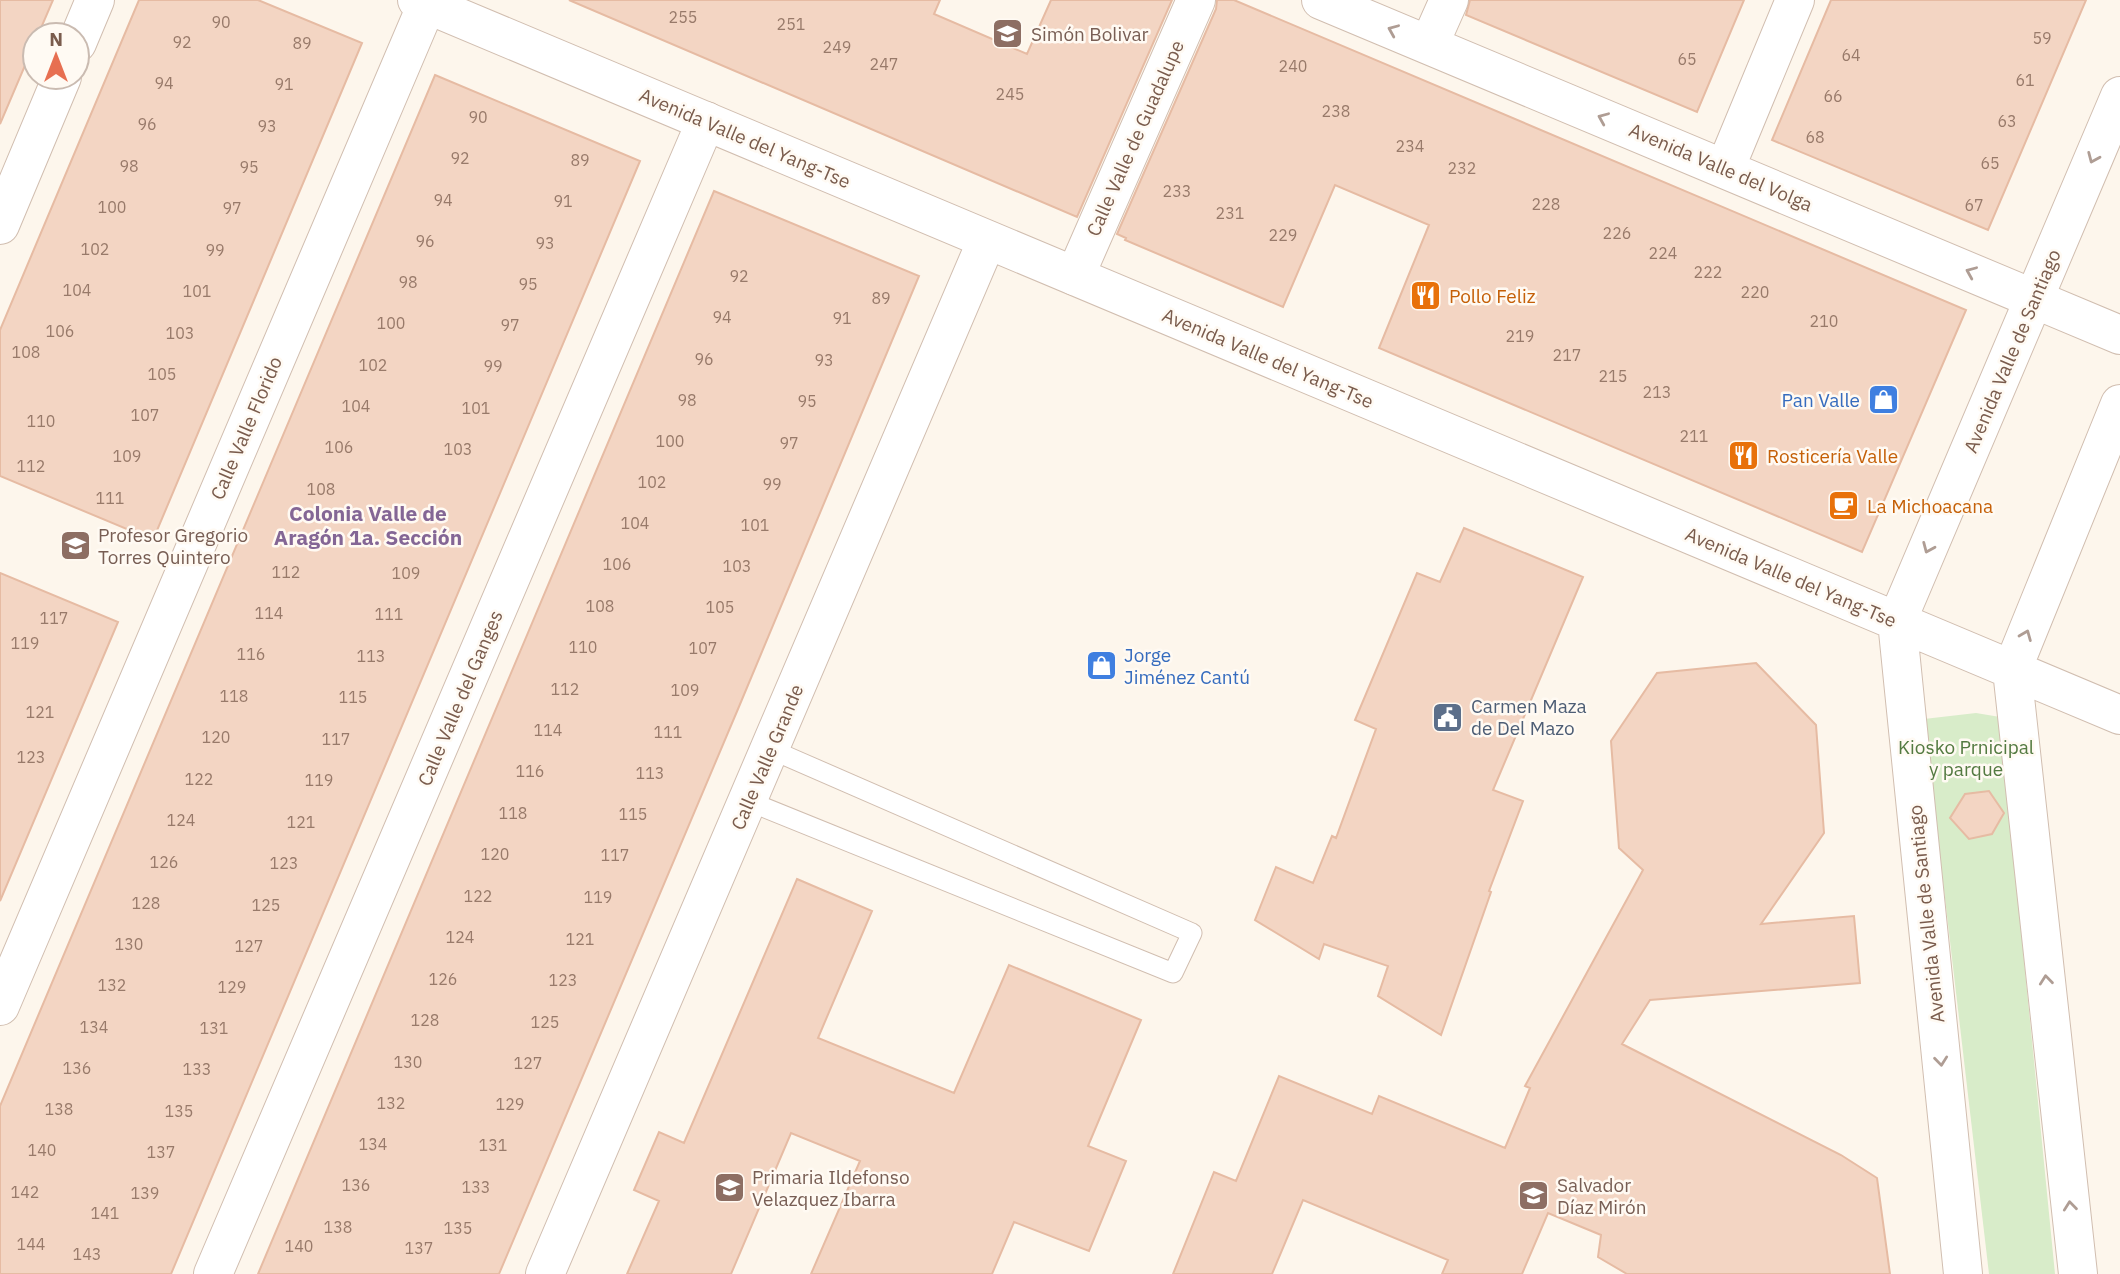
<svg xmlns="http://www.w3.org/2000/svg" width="2120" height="1274" viewBox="0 0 2120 1274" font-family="'IBM Plex Sans',sans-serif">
	<rect width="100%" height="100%" fill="#fdf6ec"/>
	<path fill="#d8ecc9" d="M1976 713 2000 717 2055 1274H1989L1924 719Z"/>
	<path fill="#f3d5c3" stroke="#e6bba3" stroke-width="2" d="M0 0H53L38 35H35V42L0 124Z
		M139 0H258L362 43 153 540 0 476V330Z
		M569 0H940L934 14 1027 54 1051 0H1172L1077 217Z
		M1217 0H1234L1966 310 1862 552 1379 348 1429 225 1335 185 1283 307 1125 240 1126 238 1117 234 1216 9Z
		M1470 0H1744L1697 112 1466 15Z
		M1831 0H2086L1988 230 1772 140Z
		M435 75 640 161 171 1274H0V1106Z
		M714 191 919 276 738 709 499 1274H258Z
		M1464 528 1583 577 1493 790 1523 801 1489 891 1491 892 1441 1035 1378 996 1388 966 1324 944 1319 959 1255 920 1276 867 1313 883 1332 836 1336 838 1376 729 1355 720 1417 573 1440 582Z
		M0 573 118 622 0 901Z
		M1756 663 1816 725 1824 833 1761 924 1854 916 1860 983 1650 1000 1622 1044 1841 1155 1877 1178 1890 1274H1627L1598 1257 1601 1235 1548 1213 1522 1274H1442L1448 1260 1303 1200 1272 1274H1173L1214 1172 1236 1181 1279 1076 1372 1114 1379 1096 1505 1148 1530 1088 1525 1086 1643 870 1619 848 1611 741 1657 673Z
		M1989 791 2004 813 1992 834 1969 839 1950 818 1965 794Z
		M797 879 872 911 818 1038 954 1093 1009 965 1141 1020 1088 1146 1126 1161 1089 1251 1014 1222 992 1274H811L860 1161 791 1133 731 1274H627L659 1201 634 1190 659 1132 684 1143Z"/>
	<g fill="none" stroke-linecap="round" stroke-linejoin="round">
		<defs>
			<path id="service" d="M748 801 1173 973 1192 933 770 749"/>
			<path id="minor" d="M1321 0 2120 335
				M77 43 95 0
				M1429 45 1449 0
				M1725 169 1795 0
				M0 225 62 77
				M1075 276 1196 0
				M0 1006 427 4
				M213 1274 706 121
				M545 1274 987 240"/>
			<path id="tertiary" d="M417 0 2120 715
				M1963 1274 1897 621 2120 96
				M2078 1274 2012 670 2120 404"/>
		</defs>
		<use href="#service" stroke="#d1beb0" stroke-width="21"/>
		<use href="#minor" stroke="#d1beb0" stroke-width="40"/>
		<use href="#tertiary" stroke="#d1beb0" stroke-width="40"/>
		<use href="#service" stroke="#fff" stroke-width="19"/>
		<use href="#minor" stroke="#fff" stroke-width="38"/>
		<use href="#tertiary" stroke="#fff" stroke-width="38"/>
	</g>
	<defs><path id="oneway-chevron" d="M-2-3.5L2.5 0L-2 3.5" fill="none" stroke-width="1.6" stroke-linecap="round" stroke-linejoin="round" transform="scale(1.75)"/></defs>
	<g stroke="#af9d94">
		<use href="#oneway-chevron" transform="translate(1393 30) rotate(-157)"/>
		<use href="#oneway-chevron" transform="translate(1603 118) rotate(-157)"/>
		<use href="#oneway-chevron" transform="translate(2093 158) rotate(113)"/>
		<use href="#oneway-chevron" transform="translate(1971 272) rotate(-157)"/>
		<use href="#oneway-chevron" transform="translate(1928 548) rotate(113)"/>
		<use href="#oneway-chevron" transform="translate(2026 635) rotate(-68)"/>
		<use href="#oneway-chevron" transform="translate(2046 980) rotate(-96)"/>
		<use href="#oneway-chevron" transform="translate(1941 1061) rotate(84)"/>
		<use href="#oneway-chevron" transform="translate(2070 1206) rotate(-96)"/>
	</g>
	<defs>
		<symbol id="school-square" viewBox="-11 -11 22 22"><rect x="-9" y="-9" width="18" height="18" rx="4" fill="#8d6e63" stroke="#fffaf3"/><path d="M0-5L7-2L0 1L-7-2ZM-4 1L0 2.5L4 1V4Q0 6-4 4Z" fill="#fff"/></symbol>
		<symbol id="restaurant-square" viewBox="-11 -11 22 22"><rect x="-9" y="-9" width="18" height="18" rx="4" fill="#e8710a" stroke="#fffaf3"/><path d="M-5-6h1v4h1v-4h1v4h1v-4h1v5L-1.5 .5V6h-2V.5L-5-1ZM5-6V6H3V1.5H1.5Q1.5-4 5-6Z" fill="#fff"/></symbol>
		<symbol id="shop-square" viewBox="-11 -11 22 22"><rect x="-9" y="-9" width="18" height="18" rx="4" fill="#3f7fe0" stroke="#fffaf3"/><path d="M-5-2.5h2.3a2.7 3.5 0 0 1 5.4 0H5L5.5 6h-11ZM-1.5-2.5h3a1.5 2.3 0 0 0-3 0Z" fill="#fff"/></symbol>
		<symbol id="cafe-square" viewBox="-11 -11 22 22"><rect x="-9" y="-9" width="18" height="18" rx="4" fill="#e8710a" stroke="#fffaf3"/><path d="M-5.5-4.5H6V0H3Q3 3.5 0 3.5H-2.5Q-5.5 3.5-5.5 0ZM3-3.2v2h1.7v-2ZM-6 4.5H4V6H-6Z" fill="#fff"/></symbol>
		<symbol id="civic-square" viewBox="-11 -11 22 22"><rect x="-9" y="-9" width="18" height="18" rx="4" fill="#5c6f8a" stroke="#fffaf3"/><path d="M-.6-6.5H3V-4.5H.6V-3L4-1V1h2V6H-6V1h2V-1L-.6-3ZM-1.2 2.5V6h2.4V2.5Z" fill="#fff"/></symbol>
	</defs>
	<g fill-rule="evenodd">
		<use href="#school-square" x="990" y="16" width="35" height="35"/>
		<use href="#restaurant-square" x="1408" y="278" width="35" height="35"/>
		<use href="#shop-square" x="1866" y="382" width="35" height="35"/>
		<use href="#restaurant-square" x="1726" y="438" width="35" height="35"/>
		<use href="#cafe-square" x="1826" y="488" width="35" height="35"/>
		<use href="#school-square" x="58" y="528" width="35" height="35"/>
		<use href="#shop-square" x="1084" y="648" width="35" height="35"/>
		<use href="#civic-square" x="1430" y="700" width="35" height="35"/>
		<use href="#school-square" x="712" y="1170" width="35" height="35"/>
		<use href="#school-square" x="1516" y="1178" width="35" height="35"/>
	</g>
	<g text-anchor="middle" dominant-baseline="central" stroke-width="5" stroke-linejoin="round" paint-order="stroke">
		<g font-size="16" fill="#987a6a">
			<text x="683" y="17">255</text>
			<text x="221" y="22">90</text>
			<text x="791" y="24">251</text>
			<text x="2042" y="38">59</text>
			<text x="182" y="42">92</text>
			<text x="302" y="43">89</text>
			<text x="837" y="47">249</text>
			<text x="1851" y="55">64</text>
			<text x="1687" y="59">65</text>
			<text x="884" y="64">247</text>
			<text x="1293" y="66">240</text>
			<text x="2025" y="80">61</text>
			<text x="164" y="83">94</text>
			<text x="284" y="84">91</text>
			<text x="1010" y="94">245</text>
			<text x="1833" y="96">66</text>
			<text x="1336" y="111">238</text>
			<text x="478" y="117">90</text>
			<text x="2007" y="121">63</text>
			<text x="147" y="124">96</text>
			<text x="267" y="126">93</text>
			<text x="1815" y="137">68</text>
			<text x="1410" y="146">234</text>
			<text x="460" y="158">92</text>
			<text x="580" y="160">89</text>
			<text x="1990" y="163">65</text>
			<text x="129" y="166">98</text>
			<text x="249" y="167">95</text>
			<text x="1462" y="168">232</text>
			<text x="1177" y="191">233</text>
			<text x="443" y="200">94</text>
			<text x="563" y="201">91</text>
			<text x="1546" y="204">228</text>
			<text x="1974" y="205">67</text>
			<text x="112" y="207">100</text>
			<text x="232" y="208">97</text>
			<text x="1230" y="213">231</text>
			<text x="1617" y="233">226</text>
			<text x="1283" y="235">229</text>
			<text x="425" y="241">96</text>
			<text x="545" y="243">93</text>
			<text x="95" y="249">102</text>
			<text x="215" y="250">99</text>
			<text x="1663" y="253">224</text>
			<text x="1708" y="272">222</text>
			<text x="739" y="276">92</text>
			<text x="408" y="282">98</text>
			<text x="528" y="284">95</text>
			<text x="77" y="290">104</text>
			<text x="197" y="291">101</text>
			<text x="1755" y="292">220</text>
			<text x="881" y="298">89</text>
			<text x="722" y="317">94</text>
			<text x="842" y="318">91</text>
			<text x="1824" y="321">210</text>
			<text x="391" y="323">100</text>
			<text x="510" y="325">97</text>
			<text x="60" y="331">106</text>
			<text x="180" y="333">103</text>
			<text x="1520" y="336">219</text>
			<text x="26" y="352">108</text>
			<text x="1567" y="355">217</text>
			<text x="704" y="359">96</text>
			<text x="824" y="360">93</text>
			<text x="373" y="365">102</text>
			<text x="493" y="366">99</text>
			<text x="162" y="374">105</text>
			<text x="1613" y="376">215</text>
			<text x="1657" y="392">213</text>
			<text x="687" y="400">98</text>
			<text x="807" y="401">95</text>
			<text x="356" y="406">104</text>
			<text x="476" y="408">101</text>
			<text x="145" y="415">107</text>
			<text x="41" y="421">110</text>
			<text x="1694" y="436">211</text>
			<text x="670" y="441">100</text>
			<text x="789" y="443">97</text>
			<text x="339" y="447">106</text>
			<text x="458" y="449">103</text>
			<text x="127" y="456">109</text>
			<text x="31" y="466">112</text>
			<text x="652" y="482">102</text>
			<text x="772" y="484">99</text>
			<text x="321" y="489">108</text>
			<text x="110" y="498">111</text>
			<text x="635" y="523">104</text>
			<text x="755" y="525">101</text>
			<text x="617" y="564">106</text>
			<text x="737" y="566">103</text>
			<text x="286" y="572">112</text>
			<text x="406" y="573">109</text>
			<text x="600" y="606">108</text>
			<text x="720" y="607">105</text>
			<text x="269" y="613">114</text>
			<text x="389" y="614">111</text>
			<text x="54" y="618">117</text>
			<text x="25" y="643">119</text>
			<text x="583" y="647">110</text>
			<text x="703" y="648">107</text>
			<text x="251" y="654">116</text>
			<text x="371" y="656">113</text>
			<text x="565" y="689">112</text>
			<text x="685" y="690">109</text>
			<text x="234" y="696">118</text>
			<text x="353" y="697">115</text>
			<text x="40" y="712">121</text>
			<text x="548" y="730">114</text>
			<text x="668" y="732">111</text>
			<text x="216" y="737">120</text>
			<text x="336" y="739">117</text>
			<text x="31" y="757">123</text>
			<text x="530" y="771">116</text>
			<text x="650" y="773">113</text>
			<text x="199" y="779">122</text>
			<text x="319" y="780">119</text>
			<text x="513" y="813">118</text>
			<text x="633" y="814">115</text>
			<text x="181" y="820">124</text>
			<text x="301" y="822">121</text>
			<text x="495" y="854">120</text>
			<text x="615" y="855">117</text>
			<text x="164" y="862">126</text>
			<text x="284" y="863">123</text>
			<text x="478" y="896">122</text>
			<text x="598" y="897">119</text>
			<text x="146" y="903">128</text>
			<text x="266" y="905">125</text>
			<text x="460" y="937">124</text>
			<text x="580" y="939">121</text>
			<text x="129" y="944">130</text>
			<text x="249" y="946">127</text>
			<text x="443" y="979">126</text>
			<text x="563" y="980">123</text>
			<text x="112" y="985">132</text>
			<text x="232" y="987">129</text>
			<text x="425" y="1020">128</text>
			<text x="545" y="1022">125</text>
			<text x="94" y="1027">134</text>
			<text x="214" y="1028">131</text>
			<text x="408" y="1062">130</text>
			<text x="528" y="1063">127</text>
			<text x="77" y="1068">136</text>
			<text x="197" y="1069">133</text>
			<text x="391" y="1103">132</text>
			<text x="510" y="1104">129</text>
			<text x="59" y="1109">138</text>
			<text x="179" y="1111">135</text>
			<text x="373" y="1144">134</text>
			<text x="493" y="1145">131</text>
			<text x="42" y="1150">140</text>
			<text x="161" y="1152">137</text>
			<text x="356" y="1185">136</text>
			<text x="476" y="1187">133</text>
			<text x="25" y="1192">142</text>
			<text x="145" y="1193">139</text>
			<text x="105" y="1213">141</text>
			<text x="338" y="1227">138</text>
			<text x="458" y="1228">135</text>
			<text x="31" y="1244">144</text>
			<text x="299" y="1246">140</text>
			<text x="419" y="1248">137</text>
			<text x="87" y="1254">143</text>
		</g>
		<g font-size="19" fill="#785e54" stroke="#fffaf3" text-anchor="start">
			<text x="1031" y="34">Simón Bolivar</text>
			<text x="98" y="535">Profesor Gregorio<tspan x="98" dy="22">Torres Quintero</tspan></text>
			<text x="752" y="1177">Primaria Ildefonso<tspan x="752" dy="22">Velazquez Ibarra</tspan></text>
			<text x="1557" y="1185">Salvador<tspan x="1557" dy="22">Díaz Mirón</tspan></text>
		</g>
		<g font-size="19" fill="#7a5c4d" stroke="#fffaf3">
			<text transform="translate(745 138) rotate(23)">Avenida Valle del Yang-Tse</text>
			<text transform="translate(1135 138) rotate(-66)">Calle Valle de Guadalupe</text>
			<text transform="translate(1721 167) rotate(23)">Avenida Valle del Volga</text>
			<text transform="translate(2012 351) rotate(-67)">Avenida Valle de Santiago</text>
			<text transform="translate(1268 358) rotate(23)">Avenida Valle del Yang-Tse</text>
			<text transform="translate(246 428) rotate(-67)">Calle Valle Florido</text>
			<text transform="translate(1791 577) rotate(23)">Avenida Valle del Yang-Tse</text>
			<text transform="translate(460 698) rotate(-67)">Calle Valle del Ganges</text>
			<text transform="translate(767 757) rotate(-67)">Calle Valle Grande</text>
			<text transform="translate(1926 914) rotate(-96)">Avenida Valle de Santiago</text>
		</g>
		<g font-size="19" fill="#c56008" stroke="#fffaf3" text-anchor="start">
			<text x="1449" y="296">Pollo Feliz</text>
			<text x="1767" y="456">Rosticería Valle</text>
			<text x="1867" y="506">La Michoacana</text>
		</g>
		<g font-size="19" fill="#366cbe" stroke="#fffaf3" text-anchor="end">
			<text x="1860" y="400">Pan Valle</text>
			<text x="1124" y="655" text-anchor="start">Jorge<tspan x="1124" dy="22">Jiménez Cantú</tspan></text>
		</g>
		<g font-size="19" fill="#4e5e75" stroke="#fffaf3" text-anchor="start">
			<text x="1471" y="706">Carmen Maza<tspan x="1471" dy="22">de Del Mazo</tspan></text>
		</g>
		<g font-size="19" fill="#537a41" stroke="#fffaf3">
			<text x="1966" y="747">Kiosko Prnicipal<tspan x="1966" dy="22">y parque</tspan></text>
		</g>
		<g font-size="21" font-weight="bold" fill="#846695" stroke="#fffaf3">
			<text x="368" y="513">Colonia Valle de<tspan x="368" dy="24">Aragón 1a. Sección</tspan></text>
		</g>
	</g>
	<g transform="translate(56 56)"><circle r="33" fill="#fffaf3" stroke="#cabbb1" stroke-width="2"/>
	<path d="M0-5L12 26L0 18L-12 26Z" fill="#e76f51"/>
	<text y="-10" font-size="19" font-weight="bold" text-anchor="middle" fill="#7a5c4d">N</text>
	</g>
</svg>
